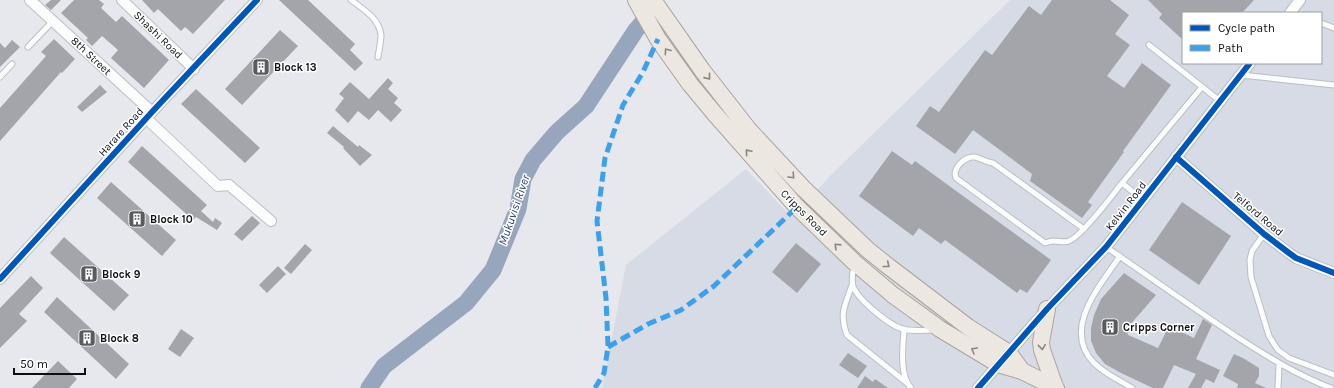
<svg xmlns="http://www.w3.org/2000/svg" width="1334" height="388" viewBox="0 0 1334 388" font-family="Karla,sans-serif">
	<rect width="100%" height="100%" fill="#e6e8ee"/>
	<path fill="#d6dbe6" fill-rule="evenodd" d="M1010 0H1334V388H602L626 265 746 169 792 217 830 176ZM1183 13H1321V63H1183Z"/>
	<g fill="none" stroke-linecap="round" stroke-linejoin="round">
		<path stroke="#98a6bd" stroke-width="17" d="M369 388 384 366 466 303 493 270 518 209 523 179 533 160 557 132 586 106 636 30 655 8"/>
	</g>
	<path fill="#a4a5aa" d="M51 0H61L51 10 45 5Z
		M74 0H99L104 4 101 8 116 22 122 16 169 60 144 88 111 58 118 50 102 36 92 46 86 40 88 38 61 13Z
		M142 0H225L193 34 185 27 181 31 158 9 154 13Z
		M279 0H308L355 44 350 50 363 63 355 71Z
		M1052 0H1110L1129 15 1115 34 1130 45 1107 76 1124 88 1142 63 1171 85 1123 151 1124 152 1088 202 1092 205 1082 218 1030 181 1032 174 973 130 955 154 916 126 930 106 939 112 985 50 992 55 1029 6 1041 15Z
		M1148 0H1254L1242 13H1183V40L1159 18 1162 14Z
		M280 30 298 46 242 105 225 89Z
		M54 39 75 59 62 73 61 72 0 141V108L46 56 41 52Z
		M12 40 20 47 0 67V43L5 48Z
		M388 78 393 83 388 89 398 98 394 103 402 110 391 122 378 110 369 120 358 111 348 123 335 110 344 98 339 94 350 82 369 99Z
		M100 85 107 92 82 112 77 107Z
		M196 89 260 148 245 163 181 104Z
		M333 126 358 147 359 145 372 155 360 166 343 148 344 147 327 133Z
		M142 146 207 205 201 211 213 222 215 218 222 223 217 230 196 217 193 220 128 162Z
		M892 151 912 165 915 161 1051 260 1027 293 1020 289 1017 293 945 240 941 244 919 228 913 236 859 196Z
		M111 182 176 240 162 256 97 198Z
		M1182 202 1231 236 1199 285 1149 250Z
		M252 216 260 223 242 241 234 234Z
		M64 237 129 295 114 311 50 253Z
		M796 243 821 264 797 293 772 272Z
		M305 244 312 250 291 274 284 268Z
		M278 266 286 274 267 293 259 285Z
		M1124 273 1156 295 1129 326 1127 330 1128 335 1158 348 1169 326 1194 338 1203 319 1212 325 1196 359 1220 370 1214 383 1206 379 1201 388H1188L1196 374 1174 365 1163 388H1153L1121 373 1105 364 1096 353 1091 341V328L1094 315 1101 299Z
		M31 276 43 288 19 314 27 321 0 348V308Z
		M57 297 129 364 116 379 44 312Z
		M181 329 194 338 180 357 168 349Z
		M848 353 867 366 858 378 839 365Z
		M1234 354 1243 358 1259 368V376L1255 383 1266 388H1237L1238 384 1223 376Z
		M58 361 77 379 69 388H32Z
		M865 376 873 382 875 379 888 388H857Z"/>
	<g fill="none" stroke-linecap="round" stroke-linejoin="round">
		<defs>
			<path id="service" d="M351 0C363 9 379 18 381 35 381 42 379 50 378 57
				M1321 23 1334 28
				M1149 45 1220 101
				M28 47 53 21
				M1241 75 1334 85
				M0 77 12 64
				M1122 183 1202 87
				M1084 229 993 163C986 162 980 158 975 157 965 156 952 168 956 178L1045 243C1048 242 1051 241 1054 241 1059 241 1064 243 1069 241 1082 236 1112 196 1122 183L1143 200
				M1264 234 1252 251 1250 260 1251 277 1269 336 1278 350 1289 358 1334 375
				M1106 247C1150 277 1193 308 1237 337 1268 357 1297 375 1331 388
				M1120 256C1100 286 1061 329 1094 363 1105 374 1119 380 1132 388
				M854 265C853 271 851 280 853 286 857 299 890 326 903 329 913 332 924 330 934 330
				M852 285C845 305 839 314 847 335L907 383
				M904 330C903 346 899 375 911 388
				M1278 388 1279 364"/>
			<path id="minor" d="M30 0 152 112
				M122 0 194 69
				M1290 13 1300 0
				M147 119 218 186 229 185 271 221
				M1176 157 1264 234 1289 253 1296 258 1334 273
				M0 279 152 112 257 0
				M978 388 1047 309 1106 247 1250 63"/>
			<path id="primary" d="M636 0 658 39 690 84 714 113 797 207 854 262 893 295 940 329 998 364 1022 371 1056 388
				M653 0 702 70 749 130 803 188 868 250 888 266 968 327 1009 353 1022 371
				M1047 309 1041 342 1042 350 1055 387"/>
		</defs>
		<use href="#service" stroke="#bcbec2" stroke-width="7"/>
		<use href="#minor" stroke="#bcbec2" stroke-width="12"/>
		<use href="#primary" stroke="#aca39b" stroke-width="18"/>
		<use href="#service" stroke="#fbfcfc" stroke-width="5"/>
		<use href="#minor" stroke="#fbfcfc" stroke-width="10"/>
		<use href="#primary" stroke="#ede7e1" stroke-width="16"/>
		<path stroke="#3ca1ea" stroke-width="5" stroke-dasharray="10 5" stroke-linecap="butt" d="M608 347 648 324 681 310 714 286 797 207
			M595 388 604 373 608 347 606 298 597 221 605 158 623 105 643 72 658 39"/>
		<defs>
			<path id="cycleway" d="M1176 157 1264 234 1289 253 1296 258 1334 273
				M0 279 152 112 257 0
				M978 388 1047 309 1106 247 1250 63"/>
		</defs>
		<use href="#cycleway" stroke="#fff" stroke-width="8"/>
		<use href="#cycleway" stroke="#0057b8" stroke-width="6"/>
	</g>
	<defs><path id="oneway-chevron" d="M-2-3.5L2.5 0L-2 3.5" fill="none" stroke-width="1.6" stroke-linecap="round" stroke-linejoin="round"/></defs>
	<g stroke="#888684">
		<use href="#oneway-chevron" transform="translate(667 51) rotate(-126)"/>
		<use href="#oneway-chevron" transform="translate(708 77) rotate(51)"/>
		<use href="#oneway-chevron" transform="translate(748 152) rotate(-131)"/>
		<use href="#oneway-chevron" transform="translate(792 176) rotate(47)"/>
		<use href="#oneway-chevron" transform="translate(837 246) rotate(-136)"/>
		<use href="#oneway-chevron" transform="translate(887 265) rotate(39)"/>
		<use href="#oneway-chevron" transform="translate(1042 347) rotate(84)"/>
		<use href="#oneway-chevron" transform="translate(974 350) rotate(-150)"/>
	</g>
	<defs>
		<symbol id="building-square" viewBox="-11 -11 22 22"><rect x="-9" y="-9" width="18" height="18" rx="4" fill="#595b5f" stroke="#fff"/><path d="M-4-6H4V6H1V3H-1V6H-4ZM-2.5-4.3h1.7v1.8h-1.7ZM.8-4.3h1.7v1.8H.8ZM-2.5-1h1.7V.8h-1.7ZM.8-1h1.7V.8H.8Z" fill="#fff"/></symbol>
	</defs>
	<g fill-rule="evenodd">
		<use href="#building-square" x="251" y="57" width="20" height="20"/>
		<use href="#building-square" x="127" y="209" width="20" height="20"/>
		<use href="#building-square" x="79" y="264" width="20" height="20"/>
		<use href="#building-square" x="1100" y="317" width="20" height="20"/>
		<use href="#building-square" x="77" y="328" width="20" height="20"/>
	</g>
	<g text-anchor="middle" dominant-baseline="central" stroke-width="3" stroke-linejoin="round" paint-order="stroke">
		<g font-size="11" fill="#0d0f12" stroke="#fff">
			<text transform="translate(158 35) rotate(44)">Shashi Road</text>
			<text transform="translate(91 56) rotate(43)">8th Street</text>
			<text transform="translate(121 132) rotate(-48)">Harare Road</text>
			<text transform="translate(1126 206) rotate(-52)">Kelvin Road</text>
			<text transform="translate(804 213) rotate(45)">Cripps Road</text>
			<text transform="translate(1258 214) rotate(40)">Telford Road</text>
		</g>
		<g font-size="11" font-weight="bold" fill="#0d0f12" stroke="#fff" text-anchor="start">
			<text x="274" y="67">Block 13</text>
			<text x="150" y="219">Block 10</text>
			<text x="102" y="274">Block 9</text>
			<text x="1123" y="327">Cripps Corner</text>
			<text x="100" y="338">Block 8</text>
		</g>
		<g font-size="12" font-style="italic" fill="#253f69" stroke="#fff">
			<text transform="translate(514 210) rotate(-71)">Mukuvisi River</text>
		</g>
	</g>
	<rect x="1182" y="12" width="140" height="52" fill="#ffffff" stroke="#9e9fa0"/>
	<rect x="1190" y="25" width="20" height="6" fill="#0057b8" stroke="#9e9fa0"/>
	<text x="1218" y="32" font-size="12" fill="#0d0f12">Cycle path</text>
	<rect x="1190" y="45" width="20" height="6" fill="#3ca1ea" stroke="#9e9fa0"/>
	<text x="1218" y="52" font-size="12" fill="#0d0f12">Path</text>
	<path d="M14 368v6h71v-6" fill="none" stroke="#0d0f12" stroke-width="2"/>
	<text x="20" y="368" font-size="12" fill="#0d0f12" stroke="#ffffff" stroke-width="3" paint-order="stroke">50 m</text>
</svg>
